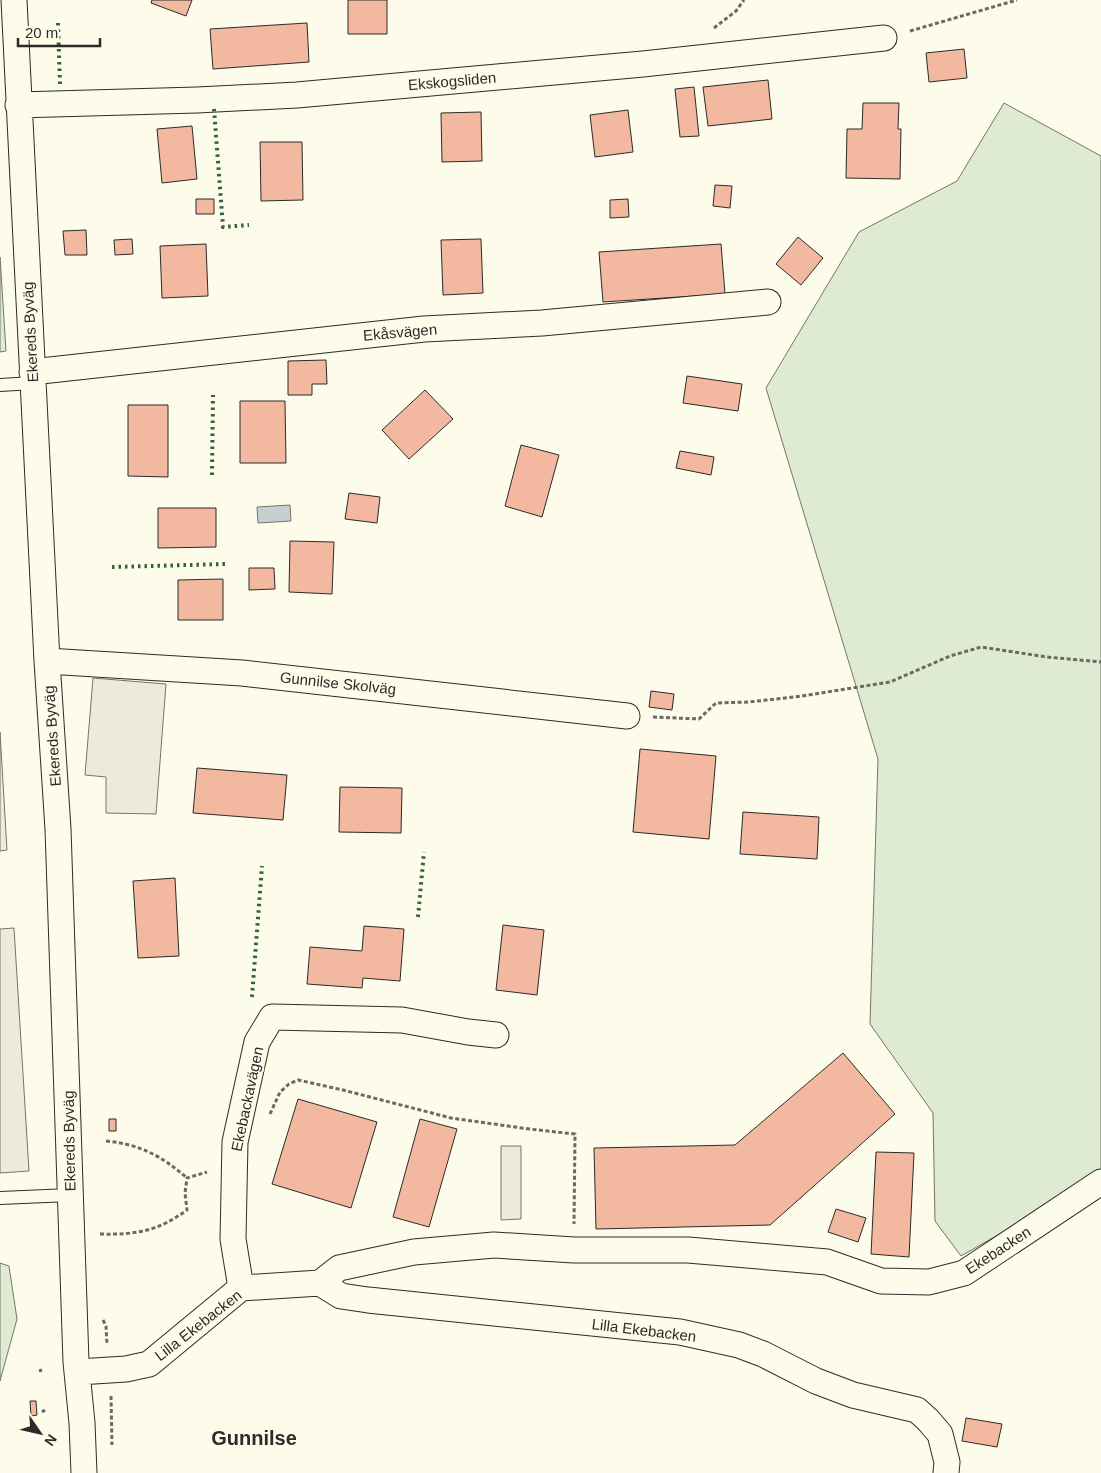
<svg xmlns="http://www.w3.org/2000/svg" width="1101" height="1473" viewBox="0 0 1101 1473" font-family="Helvetica,sans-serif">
	<rect width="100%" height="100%" fill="#fdfbea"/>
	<path fill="#deebd1" stroke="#74746e" d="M1004 103 1101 156V1176L961 1256 935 1221 933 1113 870 1024 878 759 766 388 859 232 957 181Z
		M0 257 6 351 0 352Z
		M0 1263 9 1266 17 1319 0 1381Z"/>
	<path fill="#eceadb" stroke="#74746e" d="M93 678 166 684 156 814 106 813V777L85 775Z
		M0 732 7 850 0 851Z
		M14 928 29 1171 0 1173V929Z
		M501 1146H521V1219L501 1220Z"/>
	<path fill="#c7d0d0" stroke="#74746e" d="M290 505 291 521 258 523 257 507Z"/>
	<path fill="#f2b8a0" stroke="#2b2b2b" d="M152 0H192L186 16 151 3Z
		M348 0H387V34H348Z
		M307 23 309 62 213 69 210 29Z
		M964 49 967 78 929 82 926 53Z
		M768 80 772 119 708 126 703 87Z
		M694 87 699 136 680 137 675 89Z
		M863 103H899L898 129H901L900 179 846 178 847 129H862Z
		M628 110 633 152 595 157 590 115Z
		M481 112 482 161 442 162 441 113Z
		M192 126 197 179 162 183 157 129Z
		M260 142H302L303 200 261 201Z
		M715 185 732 186 730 208 713 206Z
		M196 199H214V214H196Z
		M628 199 629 217 610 218V200Z
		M86 230 87 255H65L63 231Z
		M798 237 823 258 801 285 776 264Z
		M132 239 133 254 115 255 114 240Z
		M481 239 483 293 443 295 441 240Z
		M206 244 208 296 162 298 160 246Z
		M721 244 725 294 603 302 599 252Z
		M326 360 327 384H312V395H288V361Z
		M687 376 742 384 738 411 683 403Z
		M425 390 453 419 409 459 382 430Z
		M240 401H285L286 463H240Z
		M128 405H168V477L128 476Z
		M521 445 559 455 542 517 505 506Z
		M680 451 714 457 711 475 676 468Z
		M349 493 380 497 377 523 345 519Z
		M158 508H216V547L158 548Z
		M290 541 334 542 332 594 289 592Z
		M249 568H274L275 589 249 590Z
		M223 579V620H178V580Z
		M651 691 674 694 672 710 649 707Z
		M640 749 716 756 709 839 633 832Z
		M197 768 287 775 283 820 193 813Z
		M340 787 402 788 401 833 339 832Z
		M743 812 819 817 817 859 740 854Z
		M175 878 179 956 138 958 133 881Z
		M503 925 544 930 537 995 496 990Z
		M364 926 404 929 400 981 363 978 362 988 307 984 310 947 362 951Z
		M843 1053 895 1114 770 1225 596 1229 594 1148 735 1145Z
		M298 1099 377 1122 351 1208 272 1184Z
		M109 1119H116V1131H109Z
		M420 1119 457 1129 429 1227 393 1217Z
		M876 1152 914 1153 909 1257 871 1254Z
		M836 1209 866 1218 858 1242 828 1232Z
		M30 1401H36L37 1415 31 1416Z
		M966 1418 1002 1424 997 1447 962 1441Z"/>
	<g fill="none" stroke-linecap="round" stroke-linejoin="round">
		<defs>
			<path id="lane" d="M0 385 33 383
				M0 1198 70 1195"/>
			<path id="street" d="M14 0 47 661 58 829 76 1362 82 1423 84 1473
				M18 105 197 100 297 95 643 64 884 38
				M32 372 424 329 542 323 768 302
				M47 661 242 673 627 716
				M320 1283 339 1268 414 1252 494 1245 574 1250H688L827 1262 881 1281 929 1282 964 1273 1101 1182
				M241 1288 233 1239 235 1142 257 1042 272 1017 402 1020 468 1032 496 1035
				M78 1372 126 1369 149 1364 241 1288 320 1283 341 1296 368 1300 680 1332 739 1345 763 1354 816 1381 853 1395 917 1410 928 1420 940 1434 947 1462 946 1473"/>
		</defs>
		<use href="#lane" stroke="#2b2b2b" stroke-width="14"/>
		<use href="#street" stroke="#2b2b2b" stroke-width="27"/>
		<path stroke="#6a6964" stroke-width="3" stroke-dasharray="4 2.5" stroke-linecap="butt" d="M714 28 736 11 744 0
			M910 31 1017 0
			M653 717 699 719 716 703 749 702 802 696 890 682 950 656 981 647 1047 657 1101 662
			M270 1114 280 1092 289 1084 298 1080 343 1090 451 1118 529 1129 575 1134 574 1224
			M106 1141C139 1144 162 1156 187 1178
			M100 1234C136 1235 158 1231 187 1210L185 1193 187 1178 207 1172
			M103 1320 106 1326 107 1345
			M39 1371 42 1370
			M111 1396 112 1445
			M42 1412 45 1410"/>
		<use href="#lane" stroke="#fdfbea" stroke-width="12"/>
		<use href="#street" stroke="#fdfbea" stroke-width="25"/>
		<path stroke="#34623c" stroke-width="4" stroke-dasharray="2.5 4" stroke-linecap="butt" d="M58 23 60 85
			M214 109 223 227 249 225
			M212 475 213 395
			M112 567 226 564
			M418 917 424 852
			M252 997 262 866"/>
	</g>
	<g text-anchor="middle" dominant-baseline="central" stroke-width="4" stroke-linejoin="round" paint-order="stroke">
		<g font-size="15" fill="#2b2b2b" stroke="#fdfbea">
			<text transform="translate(452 81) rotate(-5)">Ekskogsliden</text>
			<text transform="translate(30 332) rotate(-93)">Ekereds Byväg</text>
			<text transform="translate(400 332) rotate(-5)">Ekåsvägen</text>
			<text transform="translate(338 683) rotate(6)">Gunnilse Skolväg</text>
			<text transform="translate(52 736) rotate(-94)">Ekereds Byväg</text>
			<text transform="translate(247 1099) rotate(-78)">Ekebackavägen</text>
			<text transform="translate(69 1141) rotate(-91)">Ekereds Byväg</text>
			<text transform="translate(998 1250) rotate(-33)">Ekebacken</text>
			<text transform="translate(198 1325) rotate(-38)">Lilla Ekebacken</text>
			<text transform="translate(644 1330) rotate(7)">Lilla Ekebacken</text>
		</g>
		<g font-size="20" font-weight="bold" fill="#2b2b2b" stroke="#fdfbea">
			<text x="254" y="1438">Gunnilse</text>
		</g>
	</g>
	<g transform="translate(40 1433) rotate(124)" stroke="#fdfbea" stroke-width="4" paint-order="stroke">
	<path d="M0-4L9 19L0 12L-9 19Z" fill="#2b2b2b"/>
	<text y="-8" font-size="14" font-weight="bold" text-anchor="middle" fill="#2b2b2b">N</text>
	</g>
	<path d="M18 38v8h82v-8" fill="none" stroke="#2b2b2b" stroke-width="2.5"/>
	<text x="25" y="38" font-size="15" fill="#2b2b2b" stroke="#fdfbea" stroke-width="4" paint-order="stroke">20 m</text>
</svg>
